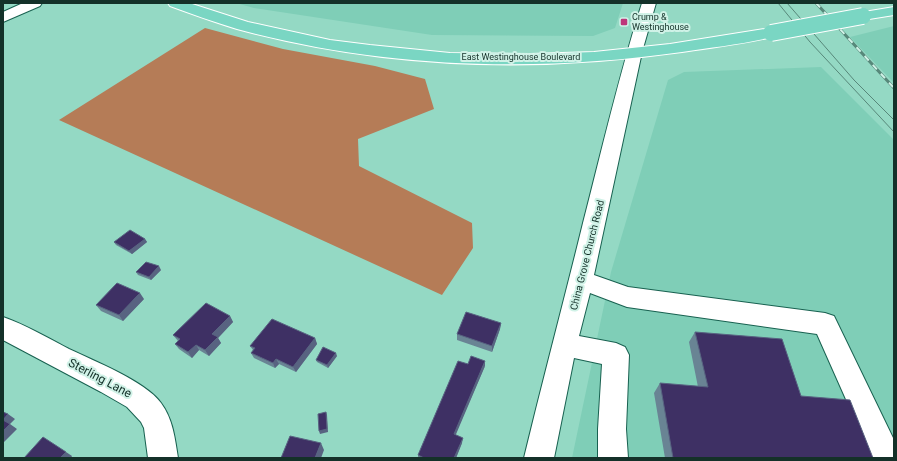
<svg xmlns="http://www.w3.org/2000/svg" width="897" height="461" viewBox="0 0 897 461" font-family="Roboto,sans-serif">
	<rect width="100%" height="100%" fill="#94d9c4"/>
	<path fill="#7fceb7" d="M236 3H623L615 28 593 36 432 35 254 8Z
		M894 26V83L850 37Z
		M821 67 894 140V458H572L611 272 668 80 684 72Z"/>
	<path fill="#b57c57" d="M205 28 283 49 375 66 425 79 434 109 358 139 359 166 472 223 473 248 442 295 59 120Z"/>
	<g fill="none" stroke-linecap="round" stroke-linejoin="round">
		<defs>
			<path id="minor" d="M23 3H42L40 6 3 22V12Z
				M642 3H656L642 52 594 275 628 287 825 313 834 316 894 440V458H872L817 334 627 307 590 293 579 336 616 343 625 347 629 355 626 429 628 458H598V429L602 364 574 358 554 458H524C543 379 564 301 583 223 602 149 619 75 642 3Z
				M3 317C26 325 48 338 69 349 94 361 145 381 161 403 173 419 175 439 178 458H148L144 428 141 422 127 407 101 392 3 340Z"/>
			<path id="major" d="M168 3H189L248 22 330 40 370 45 450 53 530 54 594 52 670 44 771 28 776 30 779 33 776 36C746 44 713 47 682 52 534 73 382 68 237 29 214 22 192 14 170 6Z
				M894 7V15L863 20 858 19 856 16 858 13Z"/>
		</defs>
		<use href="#minor" stroke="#186150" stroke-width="2"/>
		<use href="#major" stroke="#fff" stroke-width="2"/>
		<use href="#minor" fill="#fff" fill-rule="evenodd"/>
		<use href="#major" fill="#7ad6c3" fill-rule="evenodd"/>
		<path stroke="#57887a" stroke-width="1" d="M778 3 810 42 894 132
			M787 3 854 80 894 120"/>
		<defs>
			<path id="rail" d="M816 3 894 88"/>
		</defs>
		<use href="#rail" stroke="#57887a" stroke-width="3"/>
		<use href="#rail" stroke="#d0f2e7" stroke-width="2" stroke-dasharray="6" stroke-linecap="butt"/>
		<defs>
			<path id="major-bridge" d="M771 33 863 16"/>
		</defs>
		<use href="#major-bridge" stroke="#fff" stroke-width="18" stroke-linecap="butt"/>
		<use href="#major-bridge" stroke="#7ad6c3" stroke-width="16"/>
	</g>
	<path fill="#698494" d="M145 239 147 242 132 254 116 245 114 242Z
		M161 270 151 280 138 275 136 272Z
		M144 299 123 321 101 311 96 305Z
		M230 316 233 322 218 338 221 343 209 356 199 350 192 358 179 349 175 344 178 341 173 335Z
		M501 323 500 329 492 352 457 340V334Z
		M695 332 801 396 873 458H665L654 393 660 383 698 387 689 342Z
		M315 338 317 344 296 372 279 364 275 368 254 358 251 353 253 350 250 346Z
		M337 356 328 368 317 362 316 360Z
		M485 366 455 435 462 443 456 458H418V455Z"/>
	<path fill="#586381" d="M145 239 147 242 132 254 129 251Z
		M159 266 161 270 151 280 149 277Z
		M140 293 144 299 123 321 119 315Z
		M230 316 233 322 218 338 221 343 209 356 205 350 212 334Z
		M501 323 500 329 492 352V346Z
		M315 338 317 344 296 372 293 367Z
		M196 345 199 350 192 358 188 352Z
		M336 353 337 356 328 368 327 365Z
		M276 359 279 364 275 368 273 363Z
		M485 361V366L454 439V434Z
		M326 412 327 415 328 432 320 434 319 431Z
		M8 414 15 419 10 424 17 429 3 443V420Z
		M463 438 462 443 456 458H454Z
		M321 443 324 450 321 458H315Z
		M66 452 72 456 71 458H60Z"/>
	<path fill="#3e3064" stroke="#586381" d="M130 230 145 239 129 251 114 242Z
		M146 262 159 266 149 277 136 272Z
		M117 283 140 293 119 315 96 305Z
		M206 303 230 316 212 334 218 337 205 350 196 345 188 352 175 344 180 339 173 335Z
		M466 312 501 323 492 346 457 334Z
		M272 319 315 338 293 367 276 359 273 363 251 353 255 348 250 346Z
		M695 332 782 339 801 396 850 400 873 458H673L660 383 708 387Z
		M323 347 336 353 327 365 316 360Z
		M471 356 485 361 454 434 463 438 454 458H424L418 455 458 361 468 364Z
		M3 412 8 414 3 420Z
		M326 412 327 429 319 431 318 414Z
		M3 420 10 424 3 431Z
		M290 436 321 443 315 458H281Z
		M43 437 66 452 60 458H24Z"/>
	<rect fill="#bd377a" stroke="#d0f2e7" stroke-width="1.5" x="620" y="18" width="8" height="8" rx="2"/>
	<g text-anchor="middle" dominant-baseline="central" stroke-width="4" stroke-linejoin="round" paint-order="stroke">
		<g font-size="9" fill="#143129" stroke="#d0f2e7" text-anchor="start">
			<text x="632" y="17">Crump &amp;<tspan x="632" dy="10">Westinghouse</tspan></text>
		</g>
		<g font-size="9" fill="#143129" stroke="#d0f2e7">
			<text x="521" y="57">East Westinghouse Boulevard</text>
		</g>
		<g font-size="10" fill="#143129" stroke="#d0f2e7">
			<text transform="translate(587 255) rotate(-76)">China Grove Church Road</text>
		</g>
		<g font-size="12" fill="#143129" stroke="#d0f2e7">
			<text transform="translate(100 378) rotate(28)">Sterling Lane</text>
		</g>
	</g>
	<rect width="897" height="461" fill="none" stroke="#143129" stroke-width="8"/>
</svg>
